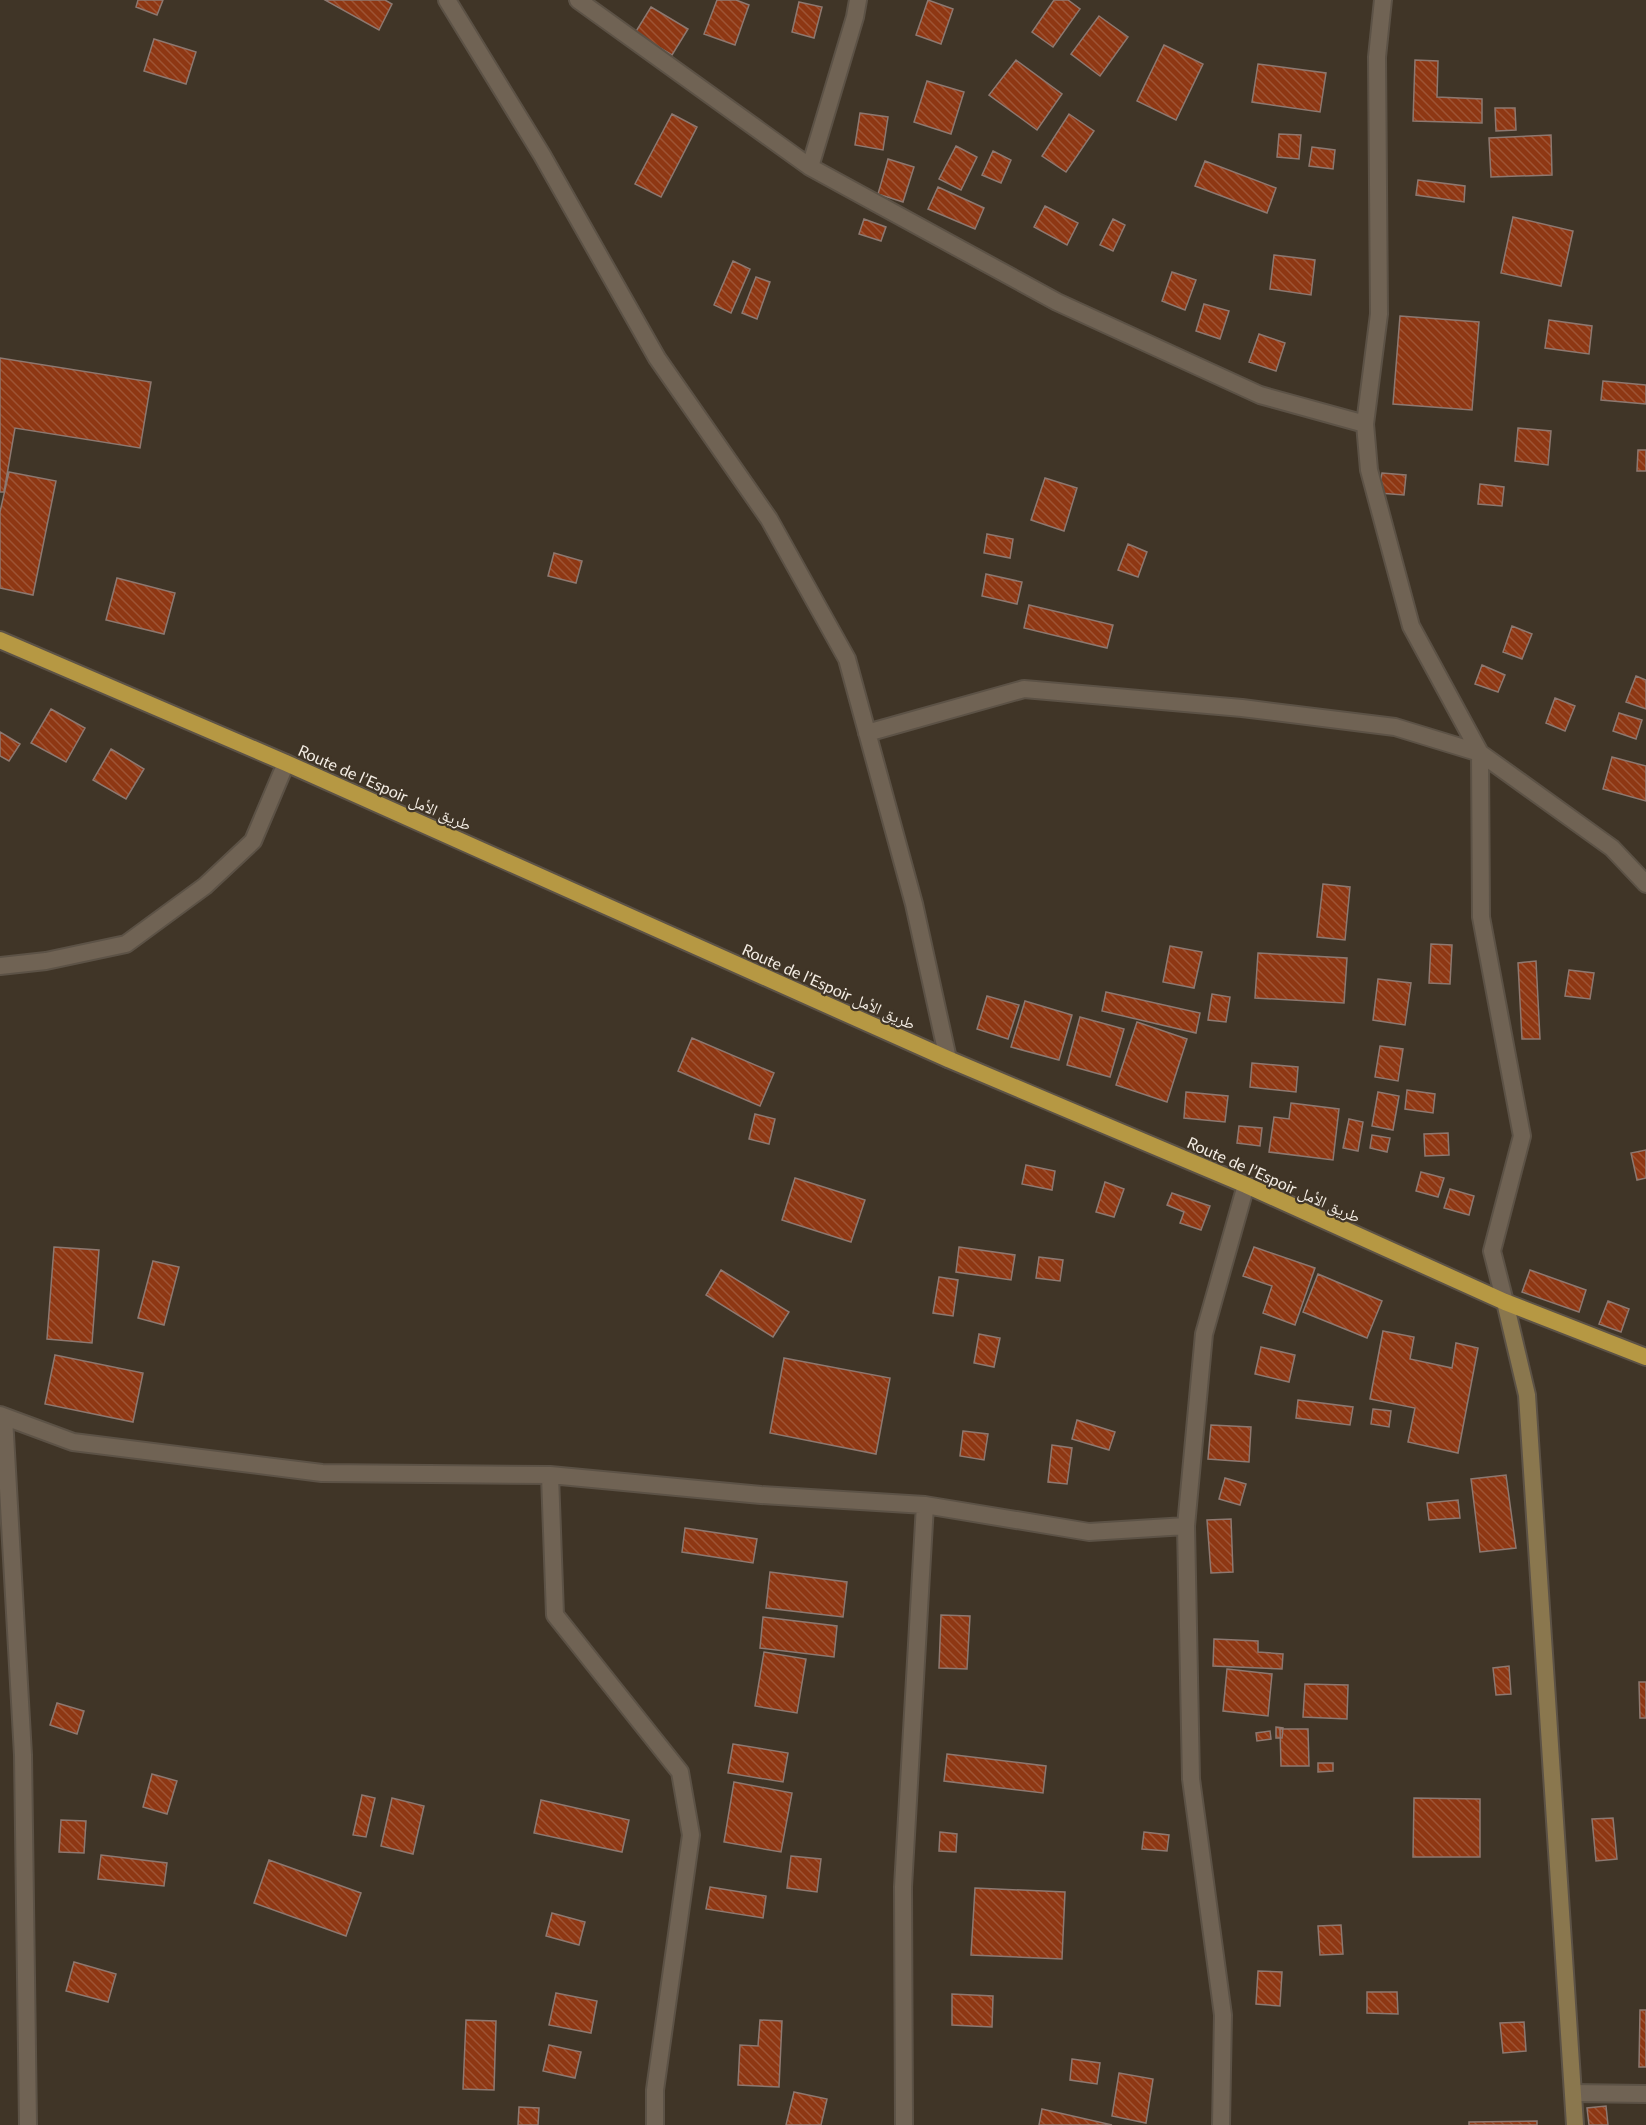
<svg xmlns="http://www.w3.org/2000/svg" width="1646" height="2125" viewBox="0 0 1646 2125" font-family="Lato,'Noto Naskh Arabic',sans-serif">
	<defs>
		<pattern id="building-back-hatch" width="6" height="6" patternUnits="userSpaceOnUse" patternTransform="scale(1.5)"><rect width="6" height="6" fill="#8e3713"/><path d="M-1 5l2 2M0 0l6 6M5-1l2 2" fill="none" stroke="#9e5435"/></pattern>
	</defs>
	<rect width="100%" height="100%" fill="#403527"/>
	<path fill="url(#building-back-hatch)" stroke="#8d7870" stroke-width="1.5" d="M138 0H163L157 15 136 7Z
		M325 0H385L392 4 379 30Z
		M717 0H736L749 5 735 45 704 34Z
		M928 0 953 9 941 44 916 35Z
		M1054 0H1068L1080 9 1053 47 1032 32Z
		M799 2 822 7 814 38 792 32Z
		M651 7 688 29 672 55 635 33Z
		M1099 16 1128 37 1100 76 1071 54Z
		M154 39 196 52 186 84 144 71Z
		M1164 45 1203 64 1176 120 1137 101Z
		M1016 60 1062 94 1037 130 989 95Z
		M1415 60 1438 61 1437 97 1482 99V123L1413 121Z
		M1258 64 1326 73 1320 112 1252 102Z
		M927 81 964 92 951 134 914 122Z
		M1495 108H1515L1516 130 1496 131Z
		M860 113 888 117 883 150 855 145Z
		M672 114 697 127 661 197 635 184Z
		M1069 114 1094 131 1066 172 1042 156Z
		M1279 134 1301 135 1299 159 1277 157Z
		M1551 135 1552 175 1491 177 1489 138Z
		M956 146 977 157 961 190 939 179Z
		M1312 147 1335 150 1333 169 1309 166Z
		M993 151 1011 160 1001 183 982 175Z
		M888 159 914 167 903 202 878 194Z
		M1205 161 1276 188 1267 213 1195 186Z
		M1418 180 1465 186 1464 202 1416 195Z
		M938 187 984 208 975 229 928 209Z
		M1045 206 1078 223 1067 245 1034 227Z
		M1513 217 1573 231 1561 286 1501 273Z
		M864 219 886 227 881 241 859 234Z
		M1113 219 1125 225 1113 251 1100 245Z
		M1274 255 1315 260 1311 295 1270 289Z
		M733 261 750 269 731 313 714 305Z
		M1172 272 1196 280 1185 310 1162 301Z
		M756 277 770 282 757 319 742 313Z
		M1204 304 1229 311 1220 339 1196 331Z
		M1400 316 1479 322 1472 410 1393 404Z
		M1549 320 1592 326 1589 354 1545 348Z
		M1259 334 1285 343 1276 371 1249 362Z
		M0 358 151 382 140 448 15 428 4 492H0Z
		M1603 381 1646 385V404L1601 400Z
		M1518 428 1551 431 1548 465 1515 461Z
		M1638 450H1646V471H1637Z
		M9 472 56 481 33 595 0 588V512Z
		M1382 473 1406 475 1404 495 1379 493Z
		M1045 478 1077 488 1064 531 1031 520Z
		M1480 484 1504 487 1502 506 1478 504Z
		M987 534 1013 539 1010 558 984 553Z
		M1128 544 1147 552 1138 577 1118 570Z
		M554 553 582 561 576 583 548 576Z
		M986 574 1022 582 1017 604 982 596Z
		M117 578 175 593 164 634 106 620Z
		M1029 605 1113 625 1107 648 1024 628Z
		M1512 626 1532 634 1522 659 1503 652Z
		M1482 665 1505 675 1498 692 1475 684Z
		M1636 676 1646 680V709L1626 702Z
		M1555 698 1575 706 1565 731 1546 723Z
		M51 709 85 728 66 762 31 743Z
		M1619 713 1642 720 1636 739 1613 731Z
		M0 732 20 744 9 761 0 756Z
		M111 749 144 769 126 799 93 780Z
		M1612 757 1646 766V801L1603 789Z
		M1323 884 1350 887 1345 940 1317 937Z
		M1431 944 1452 945 1450 984 1429 983Z
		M1170 946 1202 952 1194 988 1163 982Z
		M1258 953 1347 958 1344 1003 1255 998Z
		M1536 961 1540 1039H1522L1518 963Z
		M1569 970 1594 973 1590 999 1565 996Z
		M1378 979 1411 983 1405 1025 1373 1020Z
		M1106 992 1200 1013 1196 1033 1102 1011Z
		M1212 994 1230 997 1226 1022 1208 1020Z
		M987 996 1019 1005 1008 1039 977 1029Z
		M1025 1001 1072 1015 1059 1060 1011 1047Z
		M1080 1017 1124 1029 1110 1077 1067 1065Z
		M1137 1022 1187 1039 1167 1102 1116 1085Z
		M692 1038 774 1073 760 1106 678 1071Z
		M1380 1046 1403 1049 1398 1081 1375 1077Z
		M1252 1063 1298 1067 1296 1092 1250 1087Z
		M1407 1090 1435 1094 1433 1113 1405 1109Z
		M1186 1092 1228 1096 1225 1122 1184 1118Z
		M1378 1092 1399 1096 1393 1130 1372 1126Z
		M1291 1103 1339 1109 1333 1160 1269 1152 1274 1117 1289 1119Z
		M755 1114 775 1119 769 1144 749 1139Z
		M1349 1119 1363 1122 1358 1151 1343 1148Z
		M1239 1126 1262 1128 1260 1146 1237 1143Z
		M1448 1133 1449 1155 1425 1156 1424 1134Z
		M1372 1135 1390 1138 1387 1152 1370 1148Z
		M1646 1150V1178L1637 1180 1631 1153Z
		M1026 1165 1055 1171 1052 1190 1022 1184Z
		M1421 1172 1444 1178 1438 1197 1416 1191Z
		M795 1178 865 1200 851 1242 782 1220Z
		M1105 1182 1124 1189 1114 1217 1096 1212Z
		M1450 1189 1474 1196 1469 1215 1444 1208Z
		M1172 1193 1210 1206 1201 1230 1180 1223 1184 1212 1167 1205Z
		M54 1247 99 1250 92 1343 47 1339Z
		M959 1247 1015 1255 1011 1280 956 1272Z
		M1254 1247 1315 1268 1295 1325 1263 1313 1272 1286 1243 1276Z
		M1039 1257 1063 1260 1060 1281 1036 1278Z
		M153 1261 179 1267 164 1325 138 1318Z
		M721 1270 789 1312 773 1337 706 1295Z
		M1530 1270 1586 1290 1579 1312 1522 1292Z
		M1318 1274 1382 1301 1367 1338 1303 1312Z
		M939 1277 958 1280 953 1316 933 1313Z
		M1608 1301 1629 1309 1621 1332 1599 1324Z
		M1383 1331 1414 1337 1410 1359 1452 1368 1456 1343 1478 1348 1458 1453 1408 1442 1415 1408 1370 1399Z
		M979 1334 1000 1338 994 1367 974 1363Z
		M1261 1347 1295 1355 1289 1382 1255 1374Z
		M55 1355 143 1373 133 1422 45 1404Z
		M784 1358 890 1378 876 1454 770 1433Z
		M1298 1400 1353 1407 1350 1425 1296 1418Z
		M1373 1409 1391 1411 1389 1427 1371 1424Z
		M1077 1420 1115 1432 1109 1450 1072 1439Z
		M1211 1425 1251 1427 1249 1462 1208 1459Z
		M963 1431 988 1434 984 1460 960 1456Z
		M1052 1445 1072 1448 1067 1484 1048 1482Z
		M1506 1475 1516 1548 1480 1552 1471 1479Z
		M1225 1478 1246 1484 1240 1505 1219 1499Z
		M1458 1500 1460 1518 1429 1520 1427 1503Z
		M1231 1519 1233 1572 1211 1573 1207 1520Z
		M685 1528 757 1539 753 1563 682 1552Z
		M770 1572 847 1582 843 1617 766 1608Z
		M941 1615 970 1616 967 1669 939 1668Z
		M763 1617 837 1626 834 1657 760 1648Z
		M1214 1639 1258 1641V1652L1283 1654 1282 1669 1213 1666Z
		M764 1652 806 1659 797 1713 755 1706Z
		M1509 1666 1511 1694 1496 1695 1493 1668Z
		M1227 1669 1272 1674 1268 1716 1223 1711Z
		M1639 1682H1646V1718H1640Z
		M1305 1684 1348 1685 1347 1719 1303 1717Z
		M57 1703 84 1711 77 1734 50 1725Z
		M1276 1727 1283 1728 1282 1738H1276Z
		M1280 1729H1308L1309 1766H1281Z
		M1270 1731 1271 1739 1257 1741 1256 1733Z
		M733 1744 788 1753 783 1782 728 1773Z
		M947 1754 1046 1766 1043 1793 944 1781Z
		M1318 1763H1333V1771L1318 1772Z
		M152 1774 177 1781 167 1814 143 1807Z
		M734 1782 792 1793 781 1852 724 1842Z
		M362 1795 375 1798 366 1837 353 1835Z
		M392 1798 424 1806 413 1854 381 1846Z
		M1414 1798 1480 1799V1857H1413Z
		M541 1800 629 1820 622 1852 534 1833Z
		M1613 1818 1617 1859 1596 1861 1592 1819Z
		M61 1820 86 1821 84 1853 59 1852Z
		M940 1832 957 1834 956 1852 939 1851Z
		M1144 1832 1169 1835 1167 1851 1142 1849Z
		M101 1855 167 1863 164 1886 98 1879Z
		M791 1856 821 1859 817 1892 787 1888Z
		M269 1860 361 1893 346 1936 254 1903Z
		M710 1887 766 1896 763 1918 706 1909Z
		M975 1888 1065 1892 1062 1959 971 1955Z
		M552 1913 585 1922 579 1945 546 1936Z
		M1341 1925 1343 1954 1320 1955 1318 1926Z
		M74 1962 116 1974 108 2002 66 1991Z
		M1258 1971 1282 1972 1280 2006 1256 2004Z
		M1367 1992H1397L1398 2014 1367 2013Z
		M556 1993 597 2001 591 2033 549 2025Z
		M952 1994 993 1996 992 2027 952 2025Z
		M1640 2010H1646V2067H1639Z
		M466 2020 496 2021 494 2090 463 2089Z
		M760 2020 782 2021 779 2087 738 2085 740 2045 758 2046Z
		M1524 2022 1526 2051 1503 2053 1500 2023Z
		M549 2045 581 2052 575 2078 543 2071Z
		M1072 2059 1100 2063 1097 2084 1070 2080Z
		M1119 2073 1153 2079 1146 2123 1112 2116Z
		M794 2092 827 2099 821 2125H786Z
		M1606 2106 1608 2125H1589L1587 2108Z
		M519 2107 539 2108 538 2125H518Z
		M1042 2109 1112 2125H1039Z
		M1537 2121V2125H1469V2122Z"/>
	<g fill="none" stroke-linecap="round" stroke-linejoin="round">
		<defs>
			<path id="minor" d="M447 0 542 155 657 358 769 519 847 659 914 904 948 1059
				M578 0 810 167 1057 302 1260 395 1365 424
				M1383 0 1377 57 1379 314 1365 424 1369 470 1411 626 1480 753 1481 917 1522 1136 1492 1251 1505 1302
				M810 167 855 17 858 0
				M867 733 1024 689 1242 708 1395 727 1480 753 1612 848 1646 884
				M0 966 46 961 126 944 205 886 253 841 286 763
				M0 1415 73 1442 322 1473 550 1475 761 1495 925 1505 1089 1532 1186 1526
				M4 1417 23 1755 28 2125
				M550 1475 555 1615 680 1772 691 1835 655 2090V2125
				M1573 2093 1646 2094
				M904 2125 903 1887 925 1505
				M1221 2125 1223 2015 1191 1779 1186 1526 1204 1334 1246 1185"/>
			<path id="secondary" d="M1505 1302 1527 1395 1575 2125"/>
			<path id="trunk" d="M0 640 286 763 948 1059 1246 1185 1505 1302 1646 1357"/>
		</defs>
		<use href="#minor" stroke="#5c5246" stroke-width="20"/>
		<use href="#secondary" stroke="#5c5246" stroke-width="20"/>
		<use href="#trunk" stroke="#5c5246" stroke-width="20"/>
		<use href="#minor" stroke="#706354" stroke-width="16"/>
		<use href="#secondary" stroke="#8a774e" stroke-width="16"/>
		<use href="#trunk" stroke="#b69843" stroke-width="16"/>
	</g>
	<g text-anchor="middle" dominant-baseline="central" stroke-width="4.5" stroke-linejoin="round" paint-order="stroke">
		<g font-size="16" fill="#f4ede4" stroke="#403527">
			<text transform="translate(385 787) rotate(24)">Route de l’Espoir طريق الأمل</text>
			<text transform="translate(829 986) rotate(24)">Route de l’Espoir طريق الأمل</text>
			<text transform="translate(1274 1179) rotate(24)">Route de l’Espoir طريق الأمل</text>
		</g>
	</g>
</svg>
